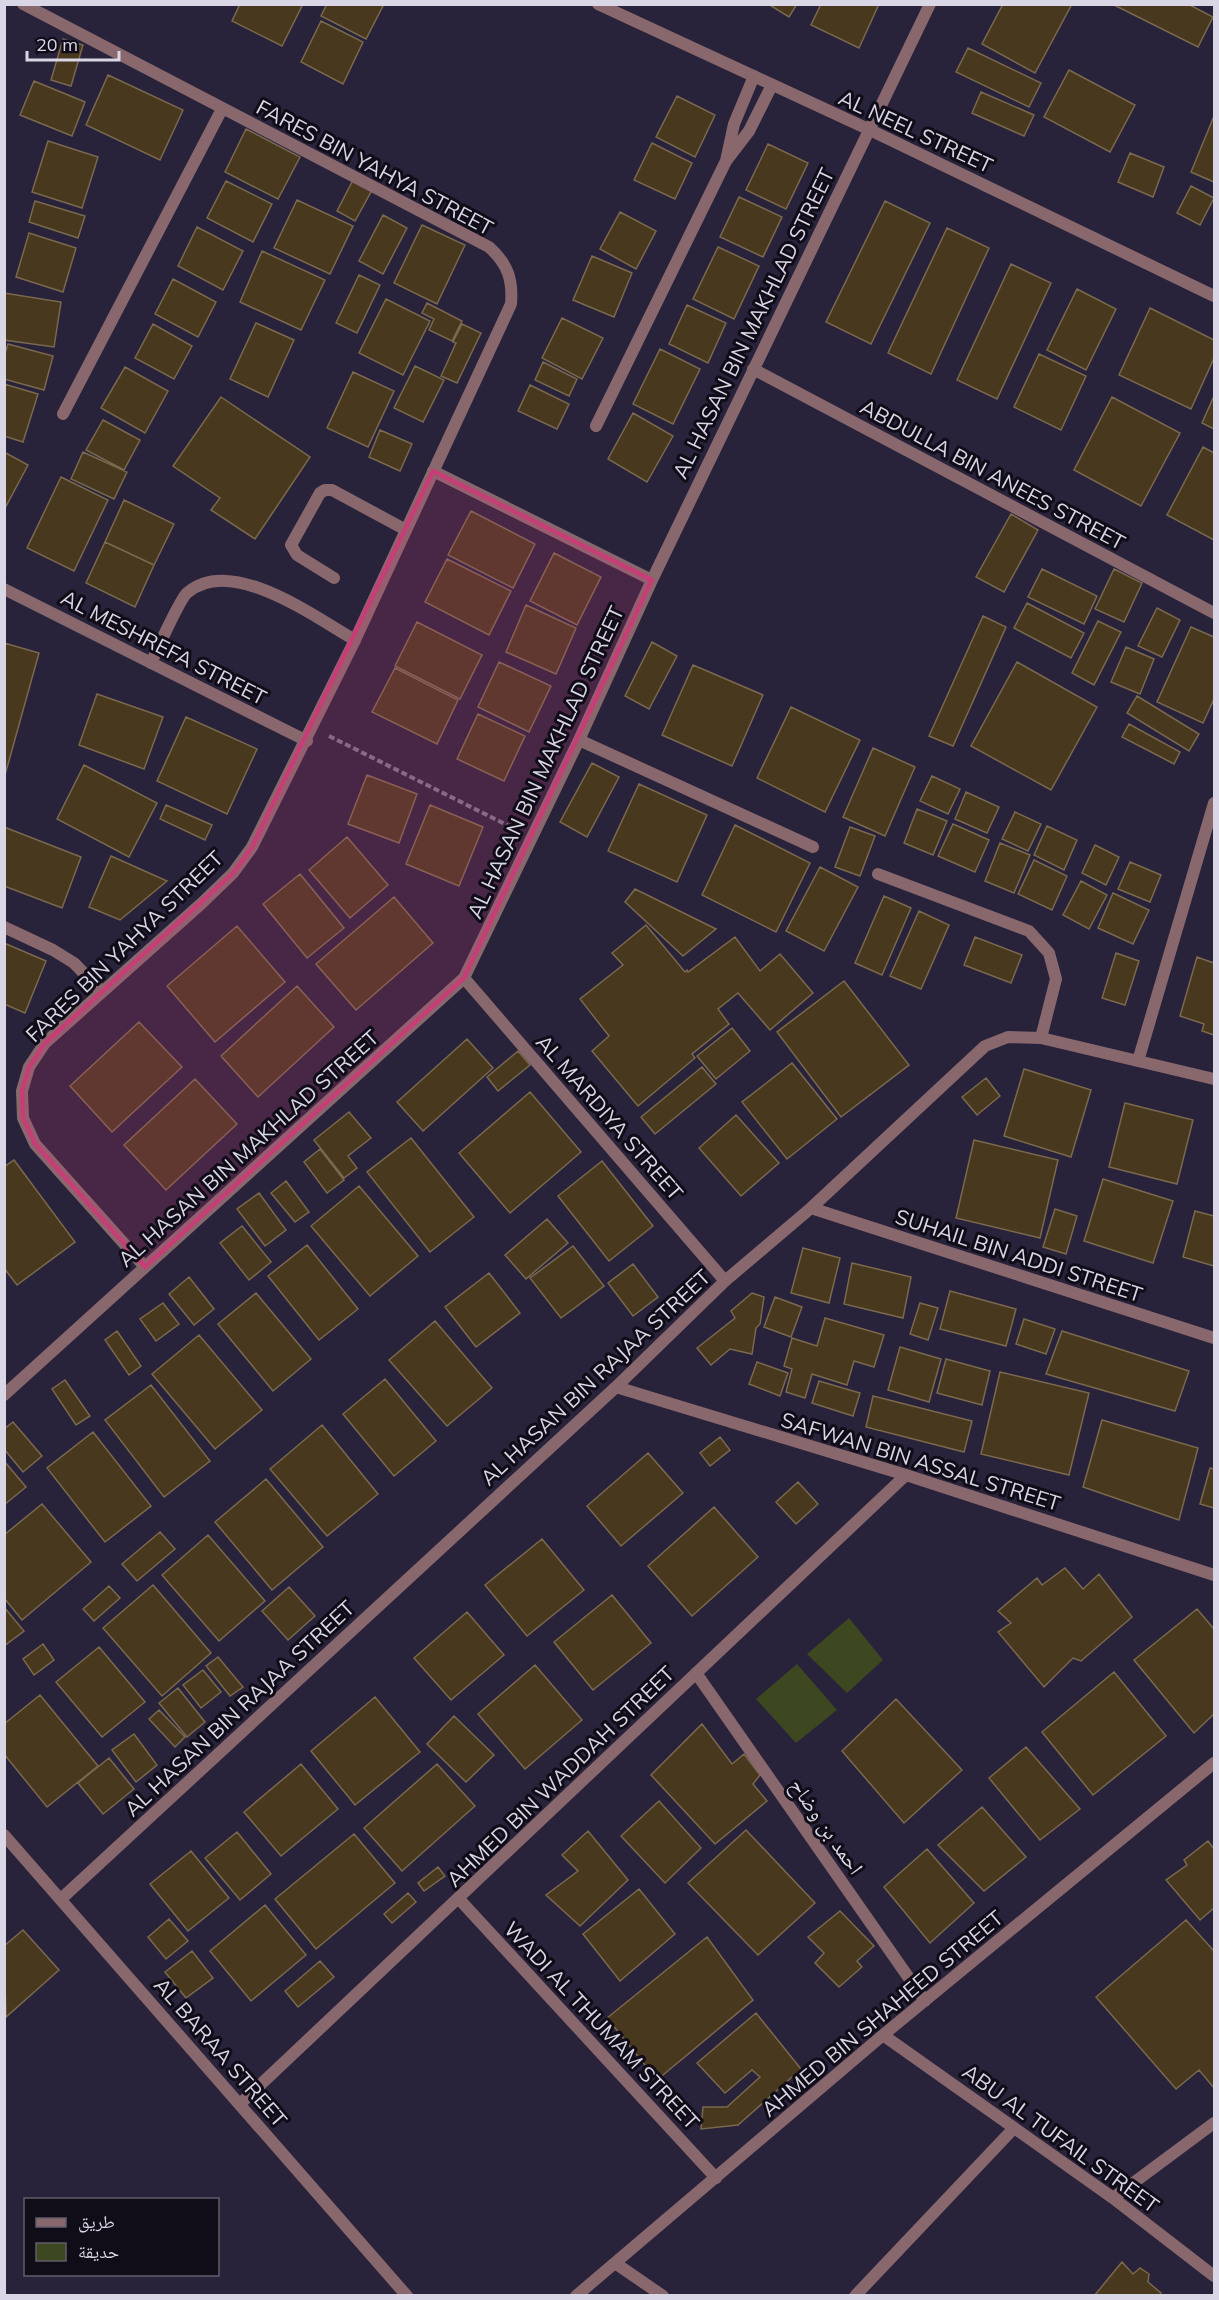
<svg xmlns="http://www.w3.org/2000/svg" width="1219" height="2300" viewBox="0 0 1219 2300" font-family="Mulish,'Noto Naskh Arabic',sans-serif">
	<rect width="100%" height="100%" fill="#28223a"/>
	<path fill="#3d4820" d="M849 1618 883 1660 847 1693 807 1654Z
		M797 1664 837 1710 796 1743 756 1699Z"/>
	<path fill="#47381e" stroke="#7a694e" stroke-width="1.5" d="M240 4H303L282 46 232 21Z
		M327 4H384L366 39 321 16Z
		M768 4H797L789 17Z
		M821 4H879L859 48 811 25Z
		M1003 4H1072L1035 73 982 44Z
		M1112 4H1188L1213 17 1198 47Z
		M321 21 363 42 343 84 301 62Z
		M63 39 83 45 71 86 51 80Z
		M968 48 1041 83 1029 107 956 72Z
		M1069 70 1135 105 1110 152 1044 117Z
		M108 75 183 110 160 160 86 125Z
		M34 81 85 102 72 136 20 115Z
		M981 92 1034 115 1024 136 972 113Z
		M677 96 715 115 695 157 656 137Z
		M1214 116V182L1191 172Z
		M246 129 300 157 278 199 225 172Z
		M48 141 98 157 82 208 32 192Z
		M652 143 692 163 675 199 634 180Z
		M768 144 808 163 786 209 746 190Z
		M1130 153 1164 167 1153 197 1118 182Z
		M353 180 372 190 355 221 337 211Z
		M226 181 272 204 253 242 207 218Z
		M1191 186 1214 198 1200 225 1177 213Z
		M739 197 782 217 763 257 720 237Z
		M297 200 353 226 330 274 274 248Z
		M35 201 85 216 78 238 29 222Z
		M885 201 930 223 871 344 826 322Z
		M620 212 656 231 636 269 600 249Z
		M383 215 407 228 383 274 359 261Z
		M422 225 465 245 437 304 394 283Z
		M197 227 243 251 223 290 178 266Z
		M947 228 989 248 931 374 888 353Z
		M29 233 76 248 63 292 16 277Z
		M718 247 759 266 734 319 693 299Z
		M262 251 325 280 301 330 240 302Z
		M592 256 632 273 614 317 573 300Z
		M1011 264 1051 283 997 399 957 380Z
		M359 275 380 285 357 333 336 323Z
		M173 279 216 302 198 337 155 314Z
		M1077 289 1116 309 1086 370 1047 350Z
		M4 293 61 302 54 347 4 340Z
		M386 299 430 321 403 375 359 353Z
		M427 303 462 321 452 341 429 330 434 319 422 313Z
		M687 305 726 323 708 363 669 344Z
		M1150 308 1214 340V358L1191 409 1119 375Z
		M562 318 603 338 582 379 542 358Z
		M256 323 294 340 268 397 230 379Z
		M153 324 192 346 174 379 135 358Z
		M462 324 481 333 457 383 441 376 456 343 453 342Z
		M8 344 53 356 44 390 4 379V357Z
		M660 349 700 369 673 424 633 404Z
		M1039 354 1086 376 1061 430 1014 407Z
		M543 362 577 379 569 396 535 380Z
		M415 366 444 380 423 422 394 408Z
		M125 367 168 391 145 433 101 408Z
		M353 372 394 391 368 447 327 428Z
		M4 384 38 394 23 442 4 436Z
		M530 385 569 404 557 429 518 411Z
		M1214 396V429L1202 423Z
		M221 397 310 457 255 539 211 510 220 498 173 466Z
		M1112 397 1180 433 1141 506 1074 470Z
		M633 413 673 436 647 482 608 459Z
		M103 420 140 440 124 470 86 450Z
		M380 430 412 444 400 471 369 457Z
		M1203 447 1214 453V540L1167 515Z
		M4 452 28 465 4 510Z
		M83 452 127 472 114 499 71 479Z
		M61 477 108 500 74 571 27 548Z
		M124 500 174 524 154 565 105 542Z
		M471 511 535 544 513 588 448 555Z
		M1011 514 1038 530 1004 592 976 577Z
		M105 542 154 565 135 607 86 583Z
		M554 553 601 577 577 625 530 601Z
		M447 559 511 591 489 635 425 602Z
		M1042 569 1097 596 1084 624 1028 597Z
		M1114 569 1142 583 1124 622 1095 609Z
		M1027 603 1084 633 1071 658 1014 628Z
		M526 605 576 628 556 674 506 652Z
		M1157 608 1180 620 1162 657 1138 646Z
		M983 616 1006 627 953 746 929 736Z
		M1098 621 1121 632 1094 685 1072 673Z
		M417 622 482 655 460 699 395 666Z
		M1191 627 1214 637V699L1203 723 1157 702Z
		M652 642 677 656 649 709 625 696Z
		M4 643 39 653 5 775H4Z
		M1126 647 1154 659 1140 694 1111 682Z
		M499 662 551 686 529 732 478 707Z
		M1017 662 1097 707 1051 790 971 746Z
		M693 665 763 695 732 766 662 735Z
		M395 668 458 700 437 744 372 712Z
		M97 694 163 717 144 769 79 745Z
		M1137 696 1199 734 1189 751 1127 713Z
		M791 707 860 740 825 812 757 778Z
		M478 714 525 736 504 781 457 759Z
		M186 717 257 749 227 814 157 781Z
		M1129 724 1180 752 1174 764 1122 737Z
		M873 748 915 767 885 836 843 817Z
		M592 763 619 777 587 837 560 822Z
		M84 765 157 803 129 857 57 819Z
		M367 775 417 794 399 843 348 824Z
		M932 776 960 789 948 814 920 801Z
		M639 784 707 815 677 882 608 851Z
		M966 792 999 807 987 833 955 819Z
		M166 805 212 825 205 840 160 819Z
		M430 805 483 827 459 886 406 864Z
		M917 809 947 821 933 855 904 843Z
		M1015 812 1041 824 1028 851 1002 839Z
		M953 824 989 840 975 872 938 856Z
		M735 825 810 863 776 932 702 895Z
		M1047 826 1077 840 1064 870 1034 855Z
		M4 827 81 857 62 908 4 886Z
		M850 827 875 836 860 876 835 867Z
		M347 837 388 885 350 918 309 870Z
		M1000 843 1030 855 1014 893 985 881Z
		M1095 845 1119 857 1106 885 1082 873Z
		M111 856 167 881 120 920 89 907Z
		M1034 860 1067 876 1052 910 1018 894Z
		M1130 862 1161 875 1150 902 1118 889Z
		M820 867 858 887 824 951 786 931Z
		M300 874 344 928 307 958 263 904Z
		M1081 881 1107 895 1089 929 1063 915Z
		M635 889 716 929 683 956 625 902Z
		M1113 893 1149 910 1133 944 1098 928Z
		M884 896 911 908 882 975 855 963Z
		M394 897 433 943 356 1010 316 964Z
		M919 911 949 925 921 989 890 976Z
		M646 925 685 972 687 970 688 972 735 937 760 971 780 954 813 993 770 1030 738 993 718 1009 729 1024 692 1054 695 1058 638 1106 592 1051 609 1036 580 999 623 965 612 953Z
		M237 926 285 982 215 1042 167 986Z
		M975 937 1022 955 1011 983 964 965Z
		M4 943 46 961 25 1013 4 1004Z
		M1116 953 1139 961 1125 1005 1102 998Z
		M1197 957 1214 963V1035L1202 1031 1204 1024 1180 1016Z
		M844 981 909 1065 841 1117 777 1032Z
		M297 986 334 1027 258 1097 221 1056Z
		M139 1022 182 1067 112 1132 70 1086Z
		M732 1028 750 1051 716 1079 697 1056Z
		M467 1039 493 1068 423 1131 397 1102Z
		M518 1051 530 1065 498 1091 487 1077Z
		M792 1063 837 1119 787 1159 742 1102Z
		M702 1067 716 1084 655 1134 641 1117Z
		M1024 1069 1091 1090 1071 1157 1004 1136Z
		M986 1078 1000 1096 977 1115 962 1097Z
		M195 1079 237 1124 166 1190 124 1145Z
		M530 1092 581 1152 510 1213 459 1153Z
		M1125 1103 1193 1120 1177 1184 1109 1167Z
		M349 1112 371 1138 348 1156 357 1168 344 1178 314 1140Z
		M736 1115 779 1163 741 1196 699 1148Z
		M411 1138 474 1217 430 1252 367 1172Z
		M974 1140 1058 1160 1040 1238 956 1218Z
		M320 1149 344 1180 327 1193 304 1162Z
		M14 1160 75 1242 17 1285 4 1268V1167Z
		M602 1161 653 1226 609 1261 558 1196Z
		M1103 1179 1173 1201 1153 1263 1084 1241Z
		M286 1181 309 1212 295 1222 271 1193Z
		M359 1186 418 1256 370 1296 311 1226Z
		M259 1193 286 1230 265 1246 237 1209Z
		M1055 1209 1077 1216 1066 1254 1043 1247Z
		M1195 1211 1214 1216V1266L1183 1257Z
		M547 1219 568 1243 526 1279 505 1255Z
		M242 1226 271 1262 249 1280 220 1243Z
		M307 1245 358 1309 319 1340 268 1276Z
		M573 1246 604 1286 561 1318 530 1278Z
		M803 1248 840 1258 829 1303 791 1293Z
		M852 1263 911 1277 903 1318 844 1304Z
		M633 1264 658 1297 633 1316 608 1283Z
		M489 1273 520 1313 476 1347 445 1307Z
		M189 1277 214 1309 194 1325 169 1294Z
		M950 1291 1016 1309 1006 1346 940 1329Z
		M256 1293 311 1359 273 1391 218 1324Z
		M752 1293 764 1297 760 1324 756 1328 752 1354 730 1349 711 1365 697 1348 735 1318 731 1311Z
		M775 1297 802 1307 791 1337 764 1327Z
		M163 1303 179 1324 156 1341 140 1319Z
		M920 1303 938 1308 928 1340 910 1334Z
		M825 1318 884 1335 874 1367 854 1361 847 1385 812 1374 805 1398 786 1392 792 1369 784 1366 792 1338 817 1346Z
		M1024 1319 1055 1329 1046 1354 1016 1344Z
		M435 1321 492 1388 447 1426 389 1360Z
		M117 1331 141 1366 129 1375 105 1340Z
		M1062 1331 1189 1371 1175 1411 1046 1374Z
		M199 1335 262 1410 215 1449 152 1374Z
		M900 1347 941 1359 929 1402 888 1390Z
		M946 1359 990 1371 982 1405 937 1393Z
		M757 1362 788 1373 780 1396 749 1384Z
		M1000 1372 1089 1393 1069 1475 981 1454Z
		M385 1379 436 1441 394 1476 343 1414Z
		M65 1380 90 1416 76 1425 52 1389Z
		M819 1381 860 1393 853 1416 812 1403Z
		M151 1385 210 1461 164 1497 105 1420Z
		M873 1396 972 1421 964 1452 866 1427Z
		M1102 1420 1198 1448 1179 1520 1083 1487Z
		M13 1422 42 1456 23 1472 4 1449V1429Z
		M322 1425 378 1494 327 1536 270 1469Z
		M93 1432 151 1506 105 1542 47 1468Z
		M720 1437 730 1450 710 1466 700 1453Z
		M648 1453 683 1493 621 1546 587 1506Z
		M4 1461 26 1487 4 1505Z
		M1210 1468 1214 1469V1508L1200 1504Z
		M266 1479 323 1547 272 1590 215 1522Z
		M798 1482 818 1504 796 1524 776 1502Z
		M42 1504 91 1562 22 1620 4 1598V1535Z
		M714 1507 758 1557 692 1616 648 1566Z
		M160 1532 175 1549 137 1581 122 1564Z
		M208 1535 265 1601 219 1641 162 1575Z
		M542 1539 584 1590 527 1636 485 1585Z
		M1065 1568 1083 1589 1099 1574 1132 1617 1081 1661 1073 1658 1044 1687 998 1632 1011 1623 998 1611 1037 1578 1042 1585Z
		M153 1585 211 1653 162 1696 103 1628Z
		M109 1586 120 1598 94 1621 83 1609Z
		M289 1587 315 1616 288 1640 262 1611Z
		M612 1595 651 1643 593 1690 554 1642Z
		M4 1607 24 1631 4 1646Z
		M1197 1609 1214 1629V1714L1194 1733 1134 1660Z
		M467 1612 504 1655 451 1700 414 1658Z
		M43 1644 54 1660 34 1675 23 1659Z
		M99 1647 145 1702 102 1737 56 1682Z
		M218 1657 243 1687 230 1696 206 1666Z
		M535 1665 582 1720 525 1769 478 1714Z
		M203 1670 221 1692 201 1708 183 1685Z
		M1114 1672 1166 1736 1093 1795 1042 1732Z
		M178 1688 205 1722 187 1737 159 1703Z
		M40 1695 98 1766 47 1807 4 1754V1724Z
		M375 1697 420 1752 355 1805 311 1751Z
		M896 1699 962 1770 904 1823 842 1751Z
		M159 1710 185 1737 175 1747 149 1719Z
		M454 1716 494 1755 466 1782 427 1744Z
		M702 1724 732 1764 744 1754 760 1775 753 1784 767 1801 715 1844 651 1775Z
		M134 1734 157 1765 136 1782 112 1750Z
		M1026 1747 1080 1809 1040 1840 989 1778Z
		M109 1758 134 1789 103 1814 78 1783Z
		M301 1764 338 1809 281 1856 244 1812Z
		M437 1764 475 1806 402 1871 364 1828Z
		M659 1801 701 1848 665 1883 621 1836Z
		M982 1807 1026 1857 984 1891 938 1845Z
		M746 1830 815 1903 758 1955 688 1883Z
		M588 1831 628 1880 580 1926 546 1895 578 1871 562 1855Z
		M237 1832 271 1874 240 1900 205 1858Z
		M354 1834 395 1883 316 1949 275 1899Z
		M1208 1841 1214 1849V1908L1200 1920 1166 1880 1187 1865 1184 1860Z
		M927 1849 974 1903 930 1943 884 1887Z
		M191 1851 229 1898 188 1931 150 1884Z
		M438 1867 445 1876 424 1891 418 1883Z
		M639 1889 675 1934 620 1981 583 1934Z
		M408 1893 416 1902 392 1923 384 1914Z
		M265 1905 306 1955 251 2001 210 1951Z
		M840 1911 874 1946 857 1961 862 1967 839 1987 815 1963 824 1953 808 1937Z
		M169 1919 188 1941 166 1959 148 1937Z
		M1186 1920 1214 1951V2088L1199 2070 1176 2089 1096 1997Z
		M23 1930 59 1970 6 2017 4 1946Z
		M707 1937 753 2000 657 2080 607 2018Z
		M192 1951 213 1978 186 1998 165 1972Z
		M320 1961 334 1977 298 2007 285 1991Z
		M756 2013 801 2069 738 2125 701 2129 703 2107H727L760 2077 752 2070 725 2093 697 2063Z
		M1122 2262 1133 2274 1140 2268 1149 2274 1148 2282 1161 2293 1159 2296H1094Z"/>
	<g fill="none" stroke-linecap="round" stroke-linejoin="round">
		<path stroke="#797589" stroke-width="4" stroke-dasharray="6 3" stroke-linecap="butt" d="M329 736 513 828"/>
		<path stroke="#89686d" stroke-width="12" d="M726 161 734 124 754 76
			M596 426 726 161 749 131 772 85
			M334 578 297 555 291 545 320 493 325 490H332L406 530
			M151 663C157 650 180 599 187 593 231 554 316 618 355 640
			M4 927 53 950 74 963 101 991
			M855 2296 1014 2128"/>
		<path stroke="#89686d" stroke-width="12" d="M23 4 489 247C508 264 513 280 511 304L355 640 252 847 233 873 202 903 45 1043 29 1067 22 1091 23 1118 35 1144 145 1267
			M598 4 868 129 1214 296
			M753 369 1214 613
			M63 414 222 109
			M433 471 652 580
			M4 589 307 741
			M579 740 813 847
			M878 874 1029 931 1049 953 1056 979 1041 1038
			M464 978 725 1281
			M1138 1061 1214 803
			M811 1208 1214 1338
			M616 1387 906 1475 1214 1575
			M4 1395 464 978 579 740 652 580 930 4
			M696 1673 925 2001
			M4 1835 407 2296
			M61 1899 616 1387 725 1281 811 1208 985 1046 1008 1037 1041 1038 1214 1079
			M459 1899 716 2178
			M883 2035 1113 2198 1214 2276
			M240 2104 906 1475
			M1113 2198 1214 2123
			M615 2263 663 2296
			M576 2296 883 2035 1214 1763"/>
	</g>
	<path fill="#c73e77" fill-opacity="0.2" stroke="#c73e77" stroke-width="4.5" stroke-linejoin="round" d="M433 471 652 580 464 978 145 1267 35 1144 23 1118 22 1091 29 1067 45 1043 233 873 252 847Z"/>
	<g text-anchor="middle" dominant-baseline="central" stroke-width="6" stroke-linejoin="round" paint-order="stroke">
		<g font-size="21" fill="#d9d6e6" stroke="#100d18">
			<text transform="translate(916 131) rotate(25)">AL NEEL STREET</text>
			<text transform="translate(375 167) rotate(28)">FARES BIN YAHYA STREET</text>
			<text transform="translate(753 323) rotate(-64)">AL HASAN BIN MAKHLAD STREET</text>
			<text transform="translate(993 474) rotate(28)">ABDULLA BIN ANEES STREET</text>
			<text transform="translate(164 647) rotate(27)">AL MESHREFA STREET</text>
			<text transform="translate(545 762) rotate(-65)">AL HASAN BIN MAKHLAD STREET</text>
			<text transform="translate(124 946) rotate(-44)">FARES BIN YAHYA STREET</text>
			<text transform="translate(610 1117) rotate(49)">AL MARDIYA STREET</text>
			<text transform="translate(248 1148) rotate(-42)">AL HASAN BIN MAKHLAD STREET</text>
			<text transform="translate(1019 1255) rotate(18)">SUHAIL BIN ADDI STREET</text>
			<text transform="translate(595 1377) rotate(-43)">AL HASAN BIN RAJAA STREET</text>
			<text transform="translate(921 1461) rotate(17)">SAFWAN BIN ASSAL STREET</text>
			<text transform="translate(239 1708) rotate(-43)">AL HASAN BIN RAJAA STREET</text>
			<text transform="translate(560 1776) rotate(-44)">AHMED BIN WADDAH STREET</text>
			<text transform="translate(827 1826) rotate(55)">احمد بن وضاح</text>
			<text transform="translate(882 2013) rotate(-40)">AHMED BIN SHAHEED STREET</text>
			<text transform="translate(602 2025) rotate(47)">WADI AL THUMAM STREET</text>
			<text transform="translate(221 2052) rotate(49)">AL BARAA STREET</text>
			<text transform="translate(1061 2138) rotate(36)">ABU AL TUFAIL STREET</text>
		</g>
	</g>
	<rect width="1219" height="2300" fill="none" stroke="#d9d6e6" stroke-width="12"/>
	<rect x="24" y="2198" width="195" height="78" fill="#100d18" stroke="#605d6a" stroke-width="1.5"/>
	<rect x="36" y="2218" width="30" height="9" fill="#89686d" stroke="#605d6a" stroke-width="1.5"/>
	<text x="78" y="2228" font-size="18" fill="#d9d6e6">طريق</text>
	<rect x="36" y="2243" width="30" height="18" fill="#3d4820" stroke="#605d6a" stroke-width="1.5"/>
	<text x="78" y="2258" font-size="18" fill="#d9d6e6">حديقة</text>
	<path d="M27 51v9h92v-9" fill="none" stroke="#d9d6e6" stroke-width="3"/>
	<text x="36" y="51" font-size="18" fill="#d9d6e6" stroke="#100d18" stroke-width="4.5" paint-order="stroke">20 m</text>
</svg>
